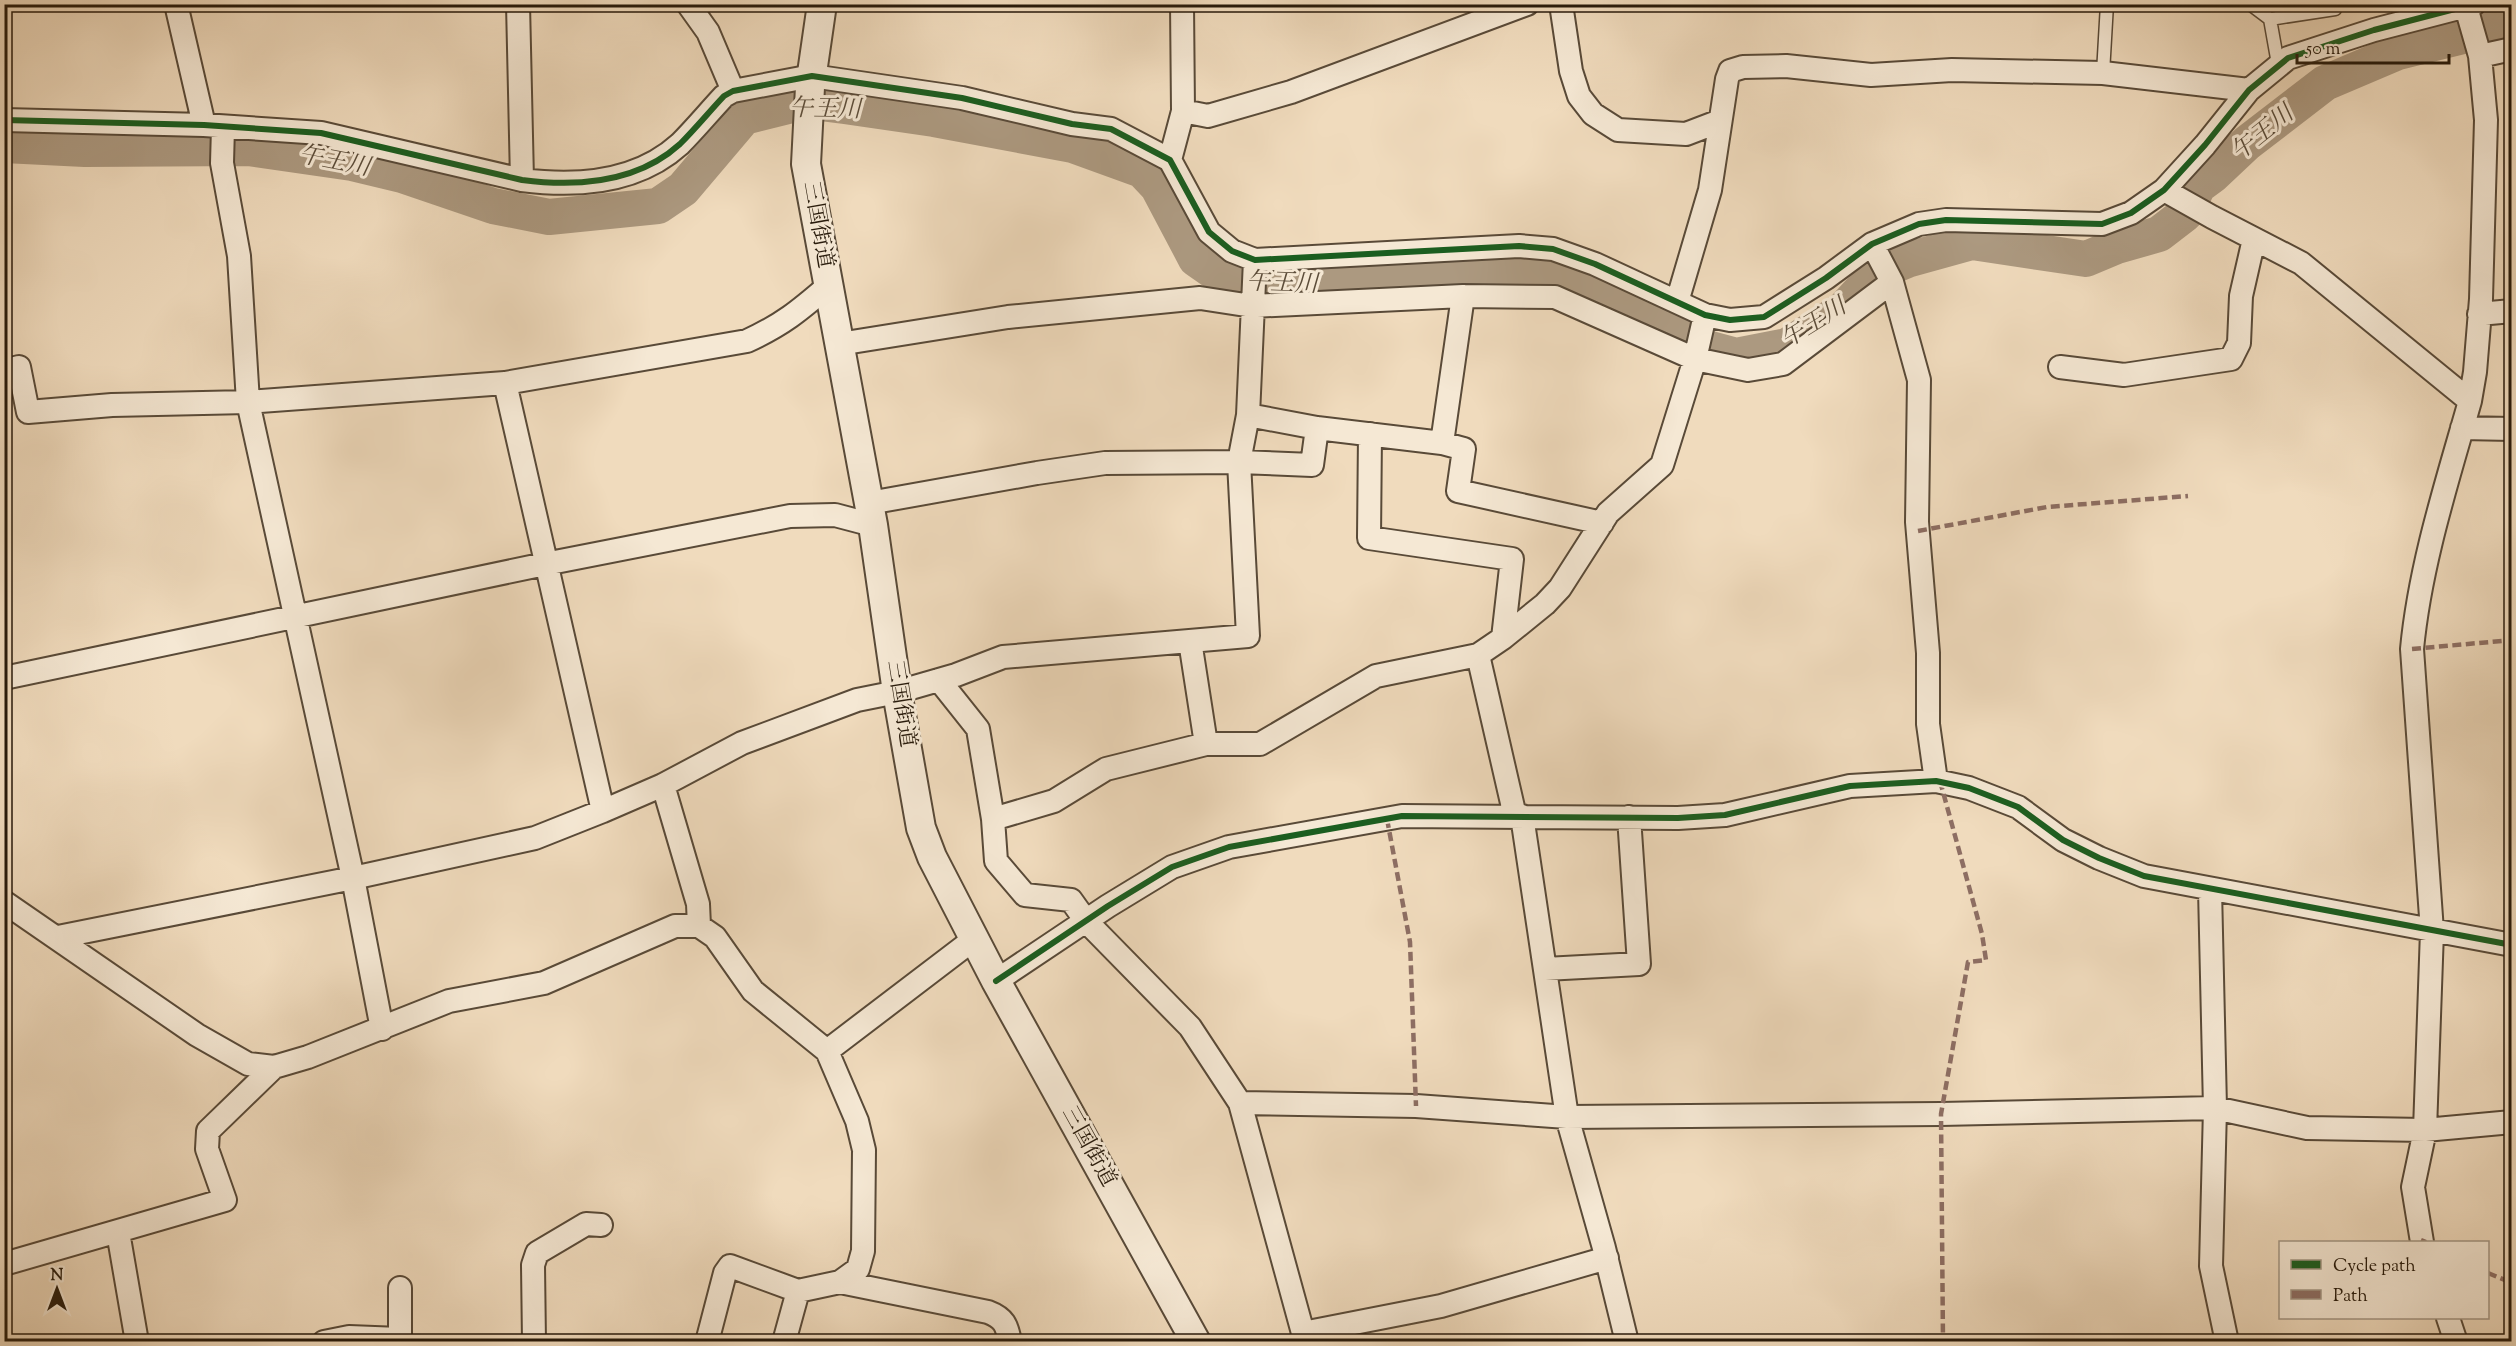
<svg xmlns="http://www.w3.org/2000/svg" width="2516" height="1346" viewBox="0 0 2516 1346" font-family="'Sorts Mill Goudy','Noto Serif JP',serif">
	<rect width="100%" height="100%" fill="#f0dbbd"/>
	<filter id="stains"><feTurbulence type="fractalNoise" baseFrequency=".00333" numOctaves="4"/><feColorMatrix values="0 0 0 0 .2 0 0 0 0 .09 0 0 0 0 .02 0 0 0 .5 -.17"/></filter>
	<radialGradient id="worn" r=".72"><stop offset=".6" stop-color="#630" stop-opacity="0"/><stop offset="1" stop-color="#630" stop-opacity=".3"/></radialGradient>
	<g fill="none" stroke-linecap="round" stroke-linejoin="round">
		<path stroke="#ac9980" stroke-width="36" d="M4 145 85 149 248 148 352 163 402 175 493 206 549 217 658 206 683 189 744 117 796 104 820 103 844 106 934 119 1073 145 1142 170 1158 187 1196 259 1229 282 1287 288 1538 274 1603 298 1699 346 1736 356 1787 346 1843 310 1878 272 1907 260 1972 242 2086 259 2117 246 2159 234 2185 214 2198 186 2213 175 2247 143 2325 83 2398 52 2512 24"/>
		<defs>
			<path id="service" d="M2250 4 2270 19 2278 64
				M2270 19 2335 9 2336 4
				M2103 73 2107 4"/>
			<path id="minor" d="M176 4 204 125
				M518 4 522 180
				M688 4 708 32 733 91
				M1182 4 1183 111 1208 116 1291 92 1527 4
				M1561 4 1571 71 1579 96 1593 114 1618 130 1686 134 1720 121
				M2466 7 2480 56 2486 120 2481 299 2475 372 2470 401
				M2480 56 2512 49
				M4 120 204 125 321 133 522 180C576 187 637 183 680 144 695 129 709 112 724 96L733 91 812 76 962 98 1072 124 1111 129 1170 160 1209 232 1232 251 1255 260 1519 246 1553 249 1595 264 1705 315 1730 320 1764 317 1826 278 1872 244 1919 224 1946 220 2102 224 2131 213 2164 190 2205 145 2249 90 2288 58 2374 30 2474 4
				M223 127 222 163 239 256 248 402 353 878 382 1029
				M1170 160 1183 111
				M2164 190 2212 217 2301 263 2470 401C2447 482 2420 565 2412 649L2432 931 2425 1130 2413 1187 2422 1242
				M1872 244 1892 282 1919 380 1917 522 1928 653V724L1936 781
				M1677 302 1710 190 1727 79 1730 71 1743 67 1786 66 1871 75 1952 70 2103 73 2249 90
				M2479 314 2512 311
				M839 344 1008 317 1200 298 1252 306 1463 296 1555 297 1695 359 1748 370 1783 364 1892 282
				M2060 367 2124 375 2231 359 2239 343 2241 296 2254 239
				M4 371 19 367 28 412 112 405 248 402 505 383 747 341C782 325 799 311 828 286
				M505 383 603 811
				M1248 415 1317 428 1442 443 1464 449 1458 491 1602 523
				M2462 428 2512 429
				M1370 434 1369 538 1512 559 1503 638
				M1442 443 1463 296
				M869 503 1037 473 1105 463 1239 462 1248 415 1255 260
				M1190 641 1206 744
				M4 678 545 564 790 516 835 515 873 525
				M939 680 978 729 993 819 996 861 1025 895 1071 900 1086 921 1190 1027 1240 1103 1303 1333 1301 1342
				M663 785 698 904 699 926
				M1515 816 1478 655 1503 638 1545 604 1560 588 1608 513 1662 465 1695 359 1705 315
				M1522 816 1567 1117 1604 1248 1627 1342
				M993 819 1054 801 1106 769 1206 744H1260L1376 676 1478 655
				M2210 889 2215 1108 2211 1266 2227 1342
				M4 902 197 1035 248 1064 274 1067 308 1057 449 1001 544 983 675 926H699L715 937 753 991 827 1051 857 1121 864 1150 863 1251 858 1269 840 1282 798 1291 784 1342
				M58 937 353 878 535 838 603 811 663 785 742 743 857 700 897 692 956 675 1003 657 1248 636 1239 462 1312 465 1317 428
				M1545 969 1639 964 1629 817
				M996 981 1108 906 1172 867 1229 847 1402 816 1678 818 1725 815 1850 786 1936 781 1969 788 2018 807 2063 840 2099 858 2144 876 2512 945
				M827 1051 974 939
				M1240 1103 1416 1106 1567 1117 1941 1114 2215 1108 2307 1128 2425 1130 2512 1122
				M118 1232 137 1342
				M4 1264 225 1200 207 1149 208 1131 274 1067
				M840 1282 988 1312C1004 1318 1007 1325 1010 1342
				M400 1288V1342
				M2448 1318 2456 1342
				M1303 1333 1441 1306 1607 1258
				M324 1342 349 1337 400 1339
				M534 1342 533 1265 537 1253 586 1224 601 1225
				M707 1342 725 1273 730 1266 798 1291"/>
			<path id="tertiary" d="M822 4 810 87 806 164 873 525 897 692 921 828 932 857 996 981 1196 1342"/>
		</defs>
		<use href="#service" stroke="#594a38" stroke-width="15"/>
		<use href="#minor" stroke="#594a38" stroke-width="26"/>
		<use href="#tertiary" stroke="#594a38" stroke-width="32"/>
		<use href="#service" stroke="#f5e8d4" stroke-width="12"/>
		<use href="#minor" stroke="#f5e8d4" stroke-width="22"/>
		<use href="#tertiary" stroke="#f5e8d4" stroke-width="28"/>
		<path stroke="#8d6e63" stroke-width="4.5" stroke-dasharray="9 4.5" stroke-linecap="butt" d="M1918 531 2047 507 2188 496
			M2412 649 2512 640
			M1940 781 1982 934 1986 960 1968 962 1941 1114 1943 1342
			M1387 819 1410 942 1416 1106
			M2421 1240 2426 1242
			M2488 1273 2512 1283"/>
		<defs>
			<path id="cycleway" d="M4 120 204 125 321 133 522 180C576 187 637 183 680 144 695 129 709 112 724 96L733 91 812 76 962 98 1072 124 1111 129 1170 160 1209 232 1232 251 1255 260 1519 246 1553 249 1595 264 1705 315 1730 320 1764 317 1826 278 1872 244 1919 224 1946 220 2102 224 2131 213 2164 190 2205 145 2249 90 2288 58 2374 30 2474 4
				M996 981 1108 906 1172 867 1229 847 1402 816 1678 818 1725 815 1850 786 1936 781 1969 788 2018 807 2063 840 2099 858 2144 876 2512 945"/>
		</defs>
		<use href="#cycleway" stroke="#f5e8d4" stroke-width="10"/>
		<use href="#cycleway" stroke="#1b5e20" stroke-width="6"/>
	</g>
	<g text-anchor="middle" dominant-baseline="central" stroke-width="6" stroke-linejoin="round" paint-order="stroke">
		<g font-size="22" fill="#271a0b" stroke="#f5e8d4">
			<text transform="translate(817 225) rotate(80)">三国街道</text>
			<text transform="translate(900 704) rotate(81)">三国街道</text>
			<text transform="translate(1088 1147) rotate(61)">三国街道</text>
		</g>
		<g font-size="24" font-style="italic" fill="#5c4d3a" stroke="#f5e8d4">
			<text transform="translate(825 110) rotate(1)">午王川</text>
			<text transform="translate(2263 134) rotate(-39)">午王川</text>
			<text transform="translate(334 162) rotate(11)">午王川</text>
			<text transform="translate(1282 284) rotate(2)">午王川</text>
			<text transform="translate(1814 324) rotate(-32)">午王川</text>
		</g>
	</g>
	<rect width="2516" height="1346" fill="none" stroke="#f0dbbd" stroke-width="24"/>
	<rect x="6" y="6" width="2504" height="1334" fill="none" stroke="#271a0b" stroke-width="3"/>
	<rect x="12" y="12" width="2492" height="1322" fill="none" stroke="#271a0b" stroke-width="1.5"/>
	<rect x="2279" y="1241" width="210" height="78" fill="#f5e8d4" stroke="#a39684" stroke-width="1.5"/>
	<rect x="2291" y="1260" width="30" height="9" fill="#1b5e20" stroke="#a39684" stroke-width="1.5"/>
	<text x="2333" y="1271" font-size="18" fill="#271a0b">Cycle path</text>
	<rect x="2291" y="1290" width="30" height="9" fill="#8d6e63" stroke="#a39684" stroke-width="1.5"/>
	<text x="2333" y="1301" font-size="18" fill="#271a0b">Path</text>
	<g transform="translate(57 1289)" stroke="#f5e8d4" stroke-width="4.5" paint-order="stroke">
	<path d="M0-4.5L10 22L0 15L-10 22Z" fill="#271a0b"/>
	<text y="-9" font-size="16" font-weight="bold" text-anchor="middle" fill="#271a0b">N</text>
	</g>
	<path d="M2297 54v9h152v-9" fill="none" stroke="#271a0b" stroke-width="3"/>
	<text x="2306" y="54" font-size="18" fill="#271a0b" stroke="#f5e8d4" stroke-width="4.5" paint-order="stroke">50 m</text>
	<rect width="100%" height="100%" filter="url(#stains)"/>
	<rect width="100%" height="100%" fill="url(#worn)"/>
</svg>
